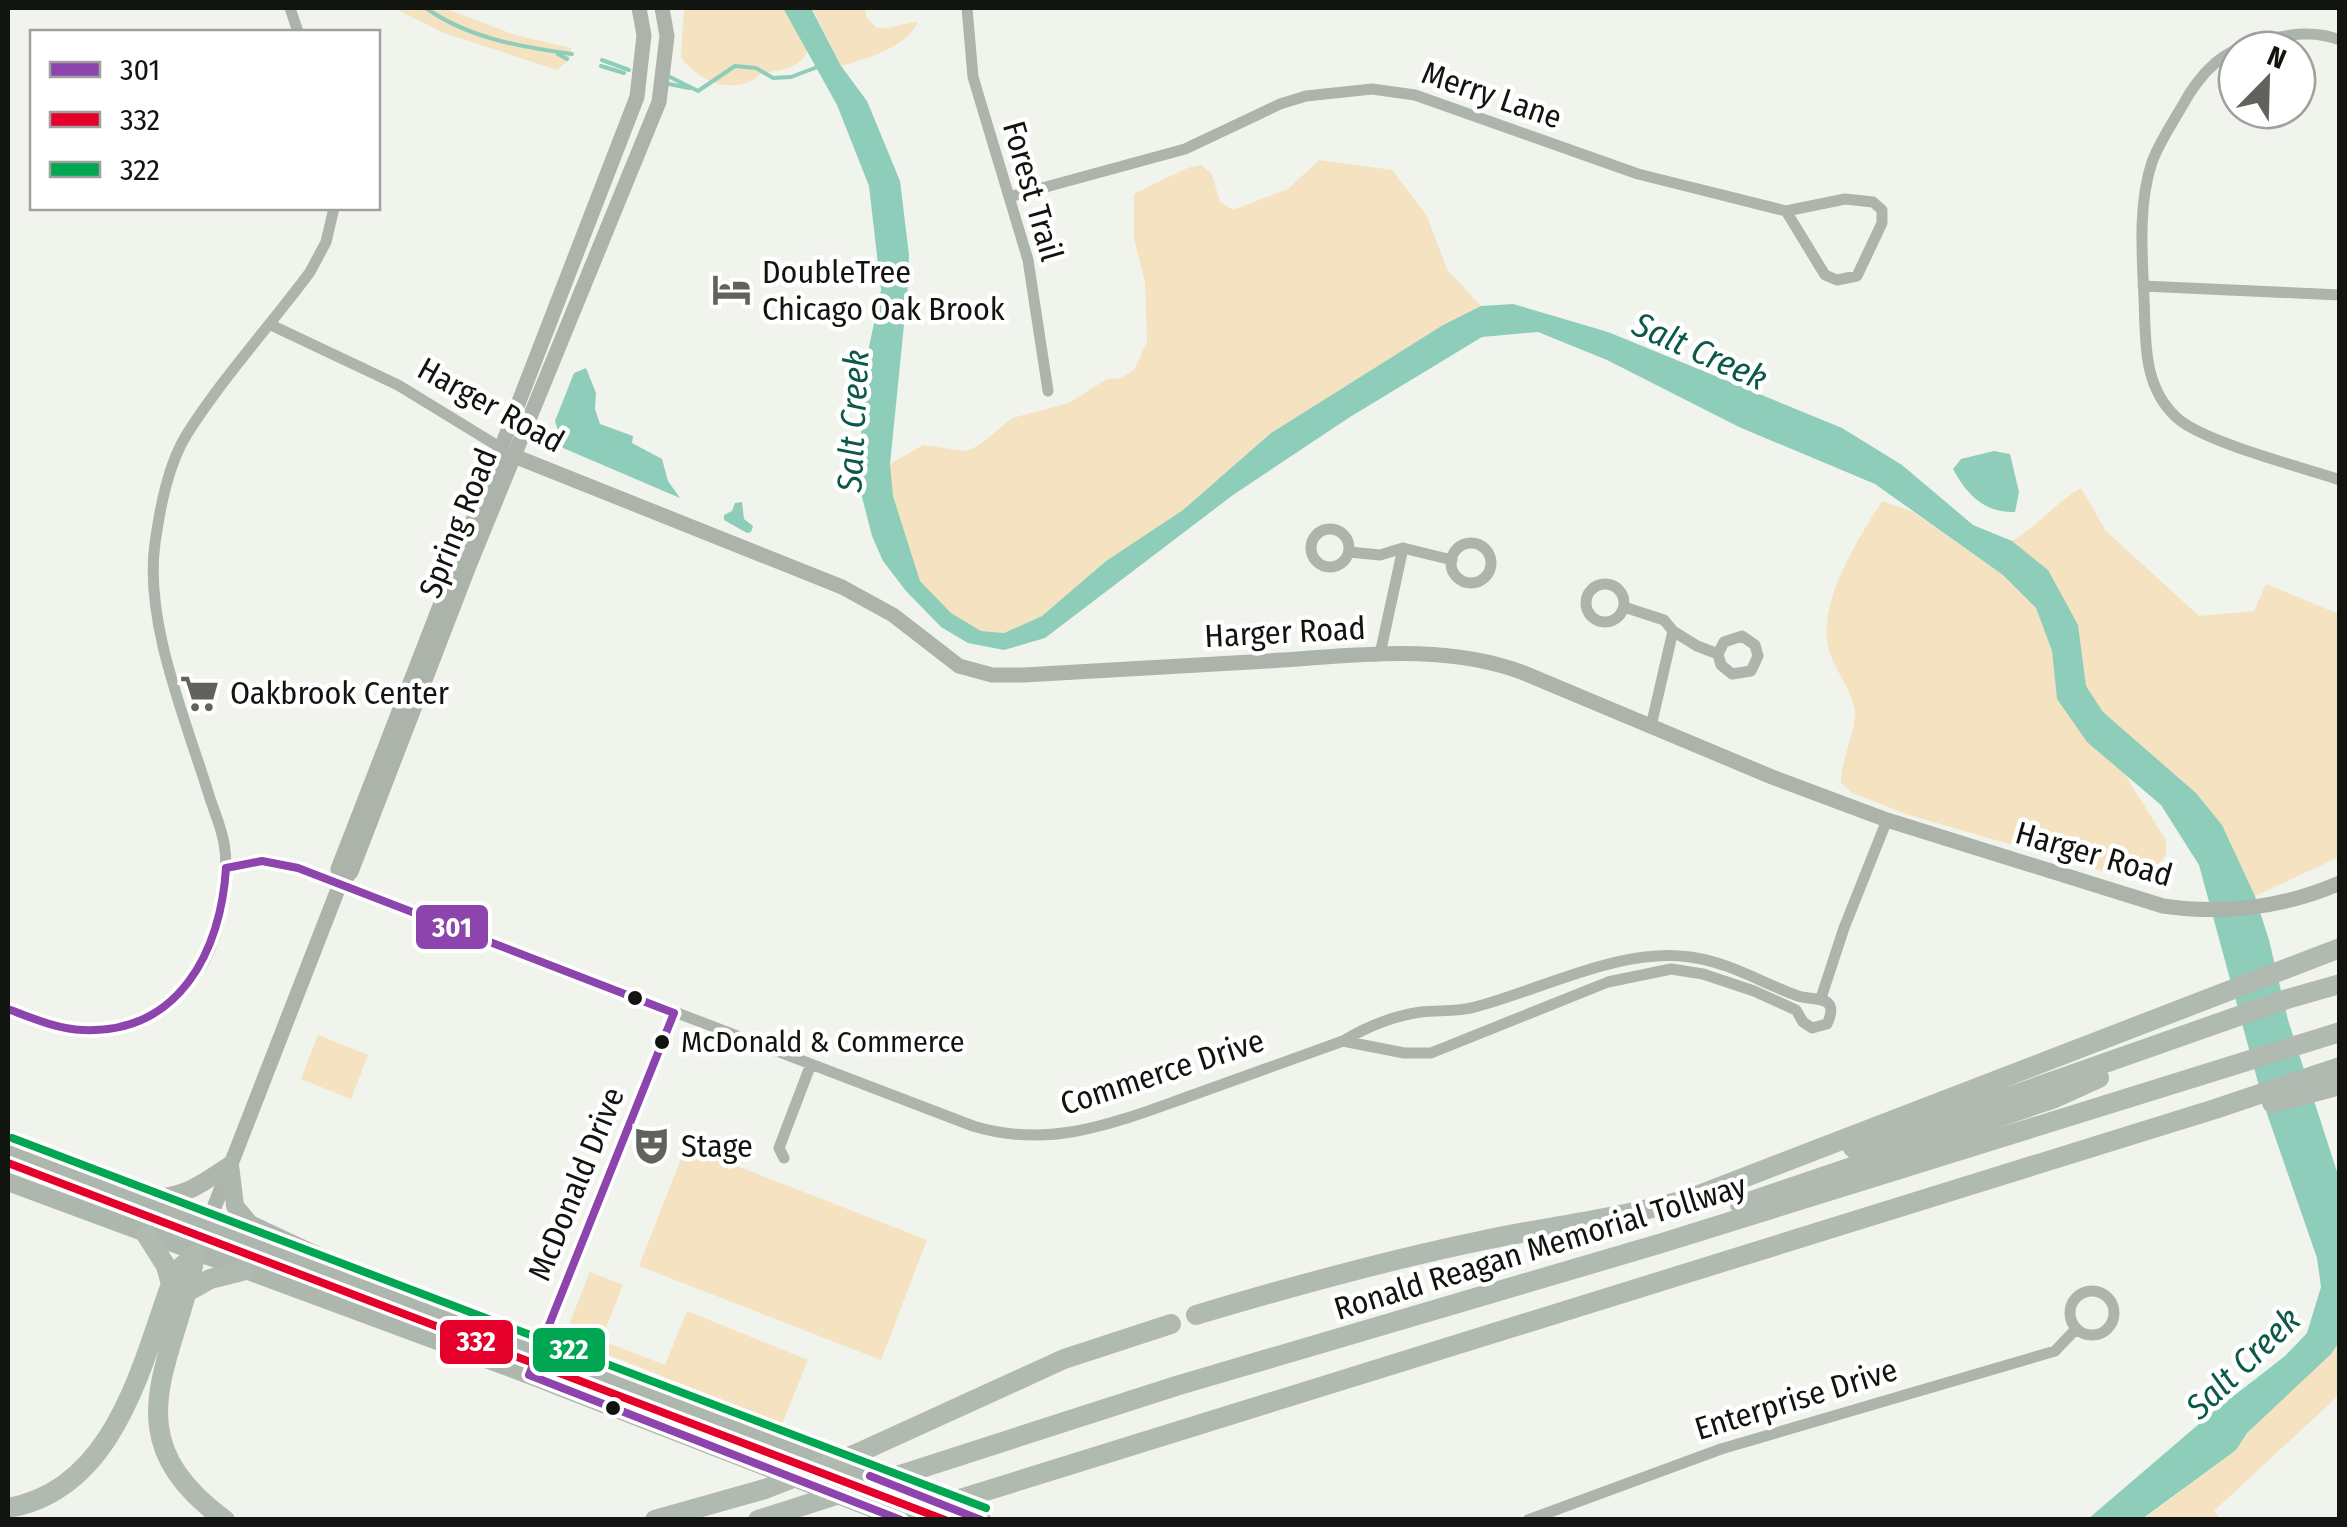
<svg xmlns="http://www.w3.org/2000/svg" width="2347" height="1527" viewBox="0 0 2347 1527" font-family="'Fira Sans Condensed',sans-serif">
	<rect width="100%" height="100%" fill="#f1f4ec"/>
	<path fill="#f4e2c1" d="M393 8H444L515 35 571 48 570 59 557 70 444 33Z
		M684 8H783L808 51C799 68 783 69 766 73 754 75 763 75 753 80 727 94 696 79 681 57Z
		M812 8H865L867 18 877 28C893 30 903 22 918 22 906 48 868 58 841 66Z
		M1319 160 1392 170 1427 216 1447 269 1481 306 1443 325 1271 433 1183 510 1106 561 1042 616 1004 633 981 631 951 613 920 581 893 496 890 464 923 445 965 451 978 446 1012 418 1069 403 1107 379 1121 378 1134 370 1147 342 1145 282 1134 239V194L1187 168 1201 165 1212 174 1220 202 1233 210 1288 189Z
		M2081 488 2106 531 2199 616 2254 611 2266 584 2339 614V857L2255 896 2222 825 2196 793 2103 712 2086 686 2048 570 2012 541C2038 526 2055 503 2081 488Z
		M1882 501 1913 512 2003 575 2036 608 2052 651 2057 699 2090 744 2122 770 2166 840V855L2157 867 2144 873 2113 874 1909 815 1852 793 1841 783C1840 760 1859 726 1854 707 1850 688 1835 670 1829 651 1816 604 1858 539 1882 501Z
		M318 1035 368 1055 351 1099 301 1079Z
		M686 1146 927 1240 881 1360 639 1266Z
		M590 1272 623 1285 601 1340 665 1365 687 1311 808 1360 782 1424 564 1337Z
		M2339 1342V1395L2214 1511 2221 1519 2142 1520 2236 1450 2247 1433Z"/>
	<path fill="#8dcdba" d="M783 8H811L841 66 867 101 900 181 909 255 908 285 890 464 893 496 920 581 951 613 981 631 1004 633 1042 616 1106 561 1183 510 1271 433 1443 325 1481 306 1513 304 1608 332 1842 428 1902 465 1973 525 2012 541 2048 570 2078 625 2086 686 2103 712 2196 793 2222 825 2255 896 2269 940 2288 1020 2339 1178V1342L2331 1354 2247 1433 2236 1450 2142 1519H2088L2213 1412 2285 1356 2307 1333 2321 1287 2317 1258 2265 1108 2199 865 2161 805 2087 742 2057 699 2052 651 2036 608 2003 575 1875 484 1739 427 1607 360 1538 332 1482 337 1350 417 1233 495 1045 638 1004 650 968 643 941 627 906 591 883 561 872 536 861 493 860 455 865 366 881 290 869 186 837 105Z
		M586 368 596 393 595 409 600 424 633 436 632 443 662 459 668 481 680 498 563 448 555 421 574 373Z
		M1994 451 2010 454 2019 492 2015 512C1985 513 1967 495 1953 469L1961 459Z
		M742 502 744 519 753 526 751 532 747 533 724 520V515L732 511 735 503Z"/>
	<g fill="none" stroke-linecap="round" stroke-linejoin="round">
		<path stroke="#8dcdba" stroke-width="4" d="M426 8C468 38 521 47 572 54
			M558 54 567 59
			M602 60 629 70
			M601 66 624 73
			M670 77 698 91 735 66 756 68 773 78 791 77 820 66
			M669 84 689 88"/>
		<path stroke="#acb4ac" stroke-width="11" d="M290 8 298 32
			M967 8 973 77 1028 260 1048 391
			M2340 40C2315 30 2290 34 2265 40 2223 49 2201 71 2181 108 2171 125 2159 143 2152 162 2138 204 2142 253 2144 298 2146 341 2142 386 2177 418 2204 442 2301 467 2340 480
			M1009 197 1185 149 1280 104 1306 96 1372 89 1415 95 1638 174 1786 211 1845 199 1873 202 1882 210V223L1857 276 1837 280 1825 275 1786 211
			M2143 286 2340 295
			M271 325 398 385 506 451
			M1311 548a19 19 0 1 1 38 0a19 19 0 1 1-38 0Z
			M1451 563a20 20 0 1 1 40 0a20 20 0 1 1-40 0Z
			M1349 552 1380 555 1403 548 1452 560
			M1586 603a19 19 0 1 1 38 0a19 19 0 1 1-38 0Z
			M1624 607 1664 620 1673 631 1697 646 1718 654 1721 665 1732 674 1751 671 1758 656 1755 645 1742 636 1724 642 1718 654
			M1380 654 1403 548
			M1651 726 1673 631
			M226 868C252 858 271 860 298 868L973 1126C1051 1150 1117 1122 1190 1096 1241 1078 1292 1059 1343 1041 1368 1026 1392 1016 1421 1012 1439 1010 1458 1012 1475 1007 1541 990 1620 947 1690 957 1729 962 1762 983 1798 996 1814 1001 1841 994 1827 1024L1812 1028 1803 1022 1796 1010 1754 991 1703 974 1671 969 1608 982 1431 1053H1404L1343 1041
			M1821 998 1844 928 1887 820
			M8 1009C65 1031 118 1047 169 1000 181 989 197 975 205 960 221 929 230 877 224 843 221 826 213 809 208 792 185 718 144 621 155 543 160 508 168 464 187 434 223 377 270 326 310 272L326 242 334 208
			M784 1158 779 1148 811 1064
			M2070 1313a22 22 0 1 1 44 0a22 22 0 1 1-44 0Z
			M529 1375 674 1013
			M1528 1520 1721 1449 2055 1351 2076 1329"/>
		<path stroke="#abb3ab" stroke-width="15" d="M514 456 842 587 893 615 959 666 992 675H1024C1105 670 1187 666 1268 661 1353 656 1442 642 1524 673L1772 777 1887 820 2163 906C2225 915 2282 908 2340 883
			M340 884 338 869 637 97 644 35 639 8
			M196 1254 340 884 351 872 469 566 659 102 667 36 662 8"/>
		<path stroke="#aeb7ad" stroke-width="18" d="M8 1150 982 1520
			M8 1182 529 1375 902 1520
			M148 1199C185 1197 200 1185 230 1165L235 1206 250 1224 329 1261"/>
		<path stroke="#b1bab0" stroke-width="20" d="M2272 1103 2340 1085
			M1853 1148 1926 1126 2287 999 2340 984
			M1740 1205 2055 1098 2099 1078
			M147 1236 166 1266 171 1284
			M195 1256C176 1363 108 1435 225 1520
			M187 1292 210 1279 242 1271
			M1196 1315C1290 1287 1383 1261 1480 1241 1550 1226 1622 1218 1691 1198L2340 948
			M858 1453 1064 1359 1171 1324
			M900 1475 1176 1386 1662 1243 2340 1032
			M963 1498 2215 1109 2340 1067
			M8 1508C113 1490 140 1370 171 1284L181 1267 196 1254
			M655 1520 765 1489
			M758 1520 805 1505"/>
		<path stroke="#b1bab0" stroke-width="20" d="M765 1489 858 1453
			M805 1505 900 1475
			M890 1520 963 1498"/>
		<defs>
			<path id="bus-1" d="M226 868 262 861 298 868 674 1013
				M8 1009C32 1018 57 1029 83 1030 179 1034 221 951 226 868
				M674 1013 529 1375 901 1520
				M870 1476 981 1520"/>
			<path id="bus-2" d="M8 1163 945 1520"/>
			<path id="bus-3" d="M12 1138 986 1508"/>
		</defs>
		<use href="#bus-1" stroke="#fff" stroke-width="15"/>
		<use href="#bus-2" stroke="#fff" stroke-width="15"/>
		<use href="#bus-3" stroke="#fff" stroke-width="15"/>
		<use href="#bus-1" stroke="#8e44ad" stroke-width="8"/>
		<use href="#bus-2" stroke="#e4002b" stroke-width="8"/>
		<use href="#bus-3" stroke="#00a651" stroke-width="8"/>
	</g>
	<defs>
		<symbol id="hotel-bare" viewBox="-9 -9 18 18"><path d="M-6-4.5h1.5V1H6V5H4.5V3h-9V5H-6ZM-4 0a1.8 1.8 0 1 1 3.6 0ZM.5 0V-2.5h3Q6-2.5 6 0Z" fill="#60625c" stroke="#fff" stroke-width="2.5" paint-order="stroke"/></symbol>
		<symbol id="supermarket-bare" viewBox="-9 -9 18 18"><path d="M-6-5.5h2.5l.6 2H6L4.5 2H-2.5L-4.4-4H-6ZM-1.5 3.2a1.3 1.3 0 1 0 .1 0ZM3 3.2a1.3 1.3 0 1 0 .1 0Z" fill="#60625c" stroke="#fff" stroke-width="2.5" paint-order="stroke"/></symbol>
		<symbol id="theatre-bare" viewBox="-9 -9 18 18"><path d="M-5-5.5Q0-4 5-5.5V0Q5 5 0 6Q-5 5-5 0ZM-3.3-2.5H-1v1.5H-3.3ZM1-2.5H3.3v1.5H1ZM-2.8 1Q0 5.5 2.8 1Z" fill="#60625c" stroke="#fff" stroke-width="2.5" paint-order="stroke"/></symbol>
	</defs>
	<g fill-rule="evenodd">
		<use href="#hotel-bare" x="704" y="262" width="55" height="55"/>
		<use href="#supermarket-bare" x="172" y="666" width="55" height="55"/>
		<use href="#theatre-bare" x="624" y="1118" width="55" height="55"/>
	</g>
	<g fill="#12140f" stroke="#fff" stroke-width="4">
		<circle cx="635" cy="998" r="9"/>
		<circle cx="662" cy="1042" r="9"/>
		<circle cx="613" cy="1408" r="9"/>
	</g>
	<g text-anchor="middle" dominant-baseline="central" stroke-width="9" stroke-linejoin="round" paint-order="stroke">
		<g font-size="30" fill="#12140f" stroke="#fff" text-anchor="start">
			<text x="681" y="1042">McDonald &amp; Commerce</text>
		</g>
		<g font-size="32" fill="#12140f" stroke="#fff">
			<text transform="translate(1492 95) rotate(19)">Merry Lane</text>
			<text transform="translate(1033 191) rotate(74)">Forest Trail</text>
			<text transform="translate(491 405) rotate(29)">Harger Road</text>
			<text transform="translate(458 523) rotate(-68)">Spring Road</text>
			<text transform="translate(1285 632) rotate(-3)">Harger Road</text>
			<text transform="translate(2094 854) rotate(16)">Harger Road</text>
			<text transform="translate(1162 1072) rotate(-18)">Commerce Drive</text>
			<text transform="translate(576 1184) rotate(-68)">McDonald Drive</text>
			<text transform="translate(1540 1247) rotate(-17)">Ronald Reagan Memorial Tollway</text>
			<text transform="translate(1796 1399) rotate(-17)">Enterprise Drive</text>
		</g>
		<g font-size="32" fill="#12140f" stroke="#fff" text-anchor="start">
			<text x="762" y="272">DoubleTree<tspan x="762" dy="37">Chicago Oak Brook</tspan></text>
			<text x="230" y="693">Oakbrook Center</text>
			<text x="681" y="1146">Stage</text>
		</g>
		<g font-size="35" font-style="italic" fill="#0d5949" stroke="#fff">
			<text transform="translate(1700 351) rotate(24)">Salt Creek</text>
			<text transform="translate(853 421) rotate(-87)">Salt Creek</text>
			<text transform="translate(2243 1363) rotate(-44)">Salt Creek</text>
		</g>
	</g>
	<g stroke="#fff" stroke-width="4">
		<rect x="414" y="903" width="76" height="48" rx="10" fill="#8e44ad"/>
		<rect x="438" y="1318" width="77" height="48" rx="10" fill="#e4002b"/>
		<rect x="531" y="1326" width="76" height="48" rx="10" fill="#00a651"/>
	</g>
	<g font-size="28" text-anchor="middle" font-weight="bold" fill="#fff">
		<text x="452" y="937">301</text>
		<text x="476" y="1351">332</text>
		<text x="569" y="1359">322</text>
	</g>
	<rect width="2347" height="1527" fill="none" stroke="#12140f" stroke-width="20"/>
	<rect x="30" y="30" width="350" height="180" fill="#ffffff" stroke="#a0a19f" stroke-width="2.5"/>
	<rect x="50" y="62" width="50" height="15" fill="#8e44ad" stroke="#a0a19f" stroke-width="2.5"/>
	<text x="120" y="80" font-size="30" fill="#12140f">301</text>
	<rect x="50" y="112" width="50" height="15" fill="#e4002b" stroke="#a0a19f" stroke-width="2.5"/>
	<text x="120" y="130" font-size="30" fill="#12140f">332</text>
	<rect x="50" y="162" width="50" height="15" fill="#00a651" stroke="#a0a19f" stroke-width="2.5"/>
	<text x="120" y="180" font-size="30" fill="#12140f">322</text>
	<g transform="translate(2267 80) rotate(23)"><circle r="48" fill="#ffffff" stroke="#a0a19f" stroke-width="2.5"/>
	<path d="M0-8L18 38L0 25L-18 38Z" fill="#60625c"/>
	<text y="-15" font-size="28" font-weight="bold" text-anchor="middle" fill="#12140f">N</text>
	</g>
</svg>
